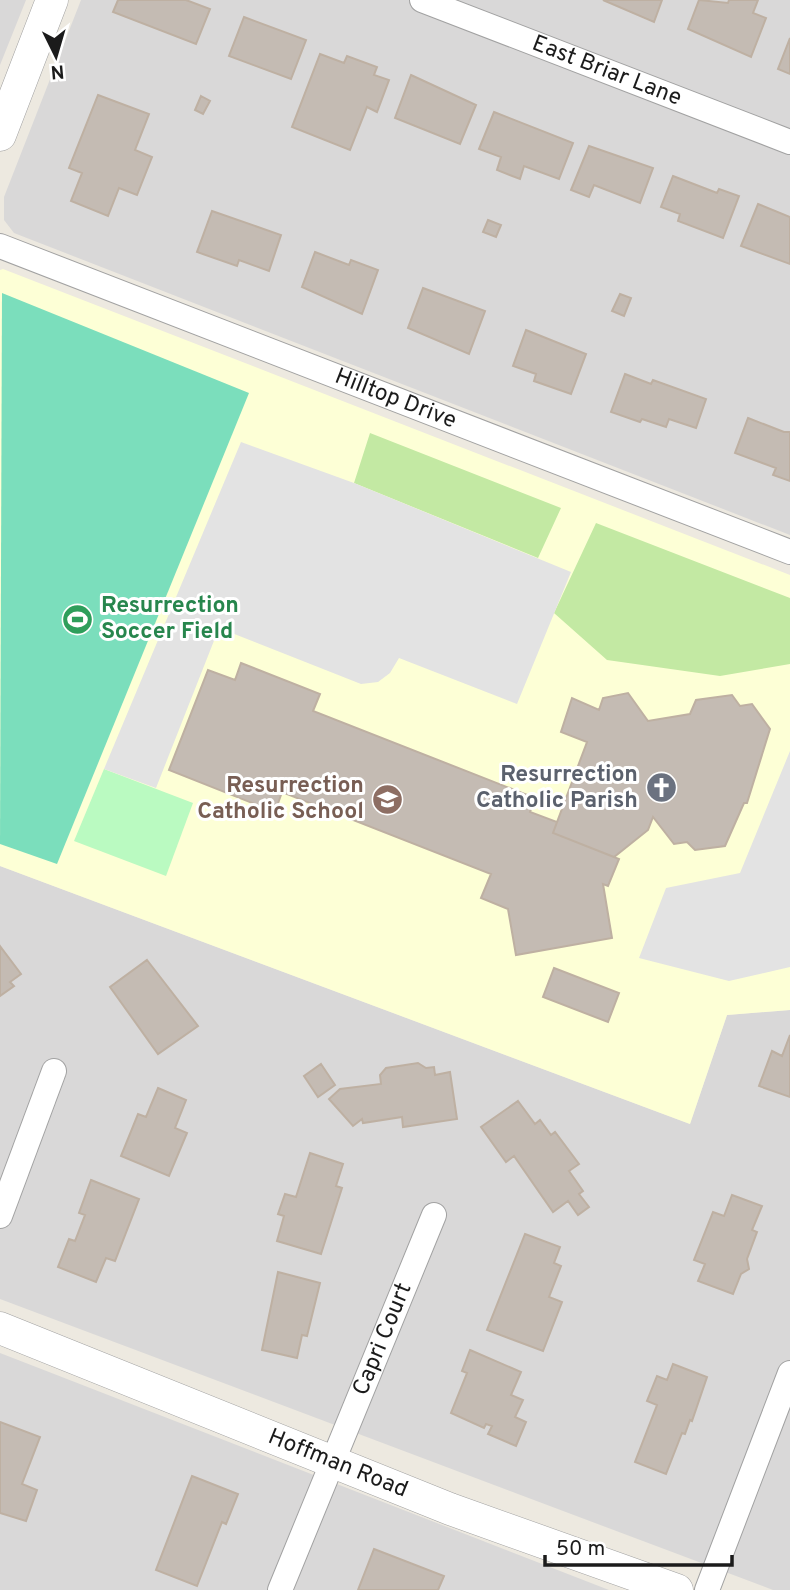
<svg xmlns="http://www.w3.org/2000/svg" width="790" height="1590" viewBox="0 0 790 1590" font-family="Overpass,sans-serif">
	<rect width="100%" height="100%" fill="#ede9e0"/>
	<path fill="#d9d8d8" d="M0 0H26L0 65Z
		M81 0H790V535L14 233 4 220V197Z
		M0 866 690 1124 727 1015 790 1010V1590H773L0 1299Z
		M0 1353 49 1372 609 1590H0Z"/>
	<path fill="#fdffd6" d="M3 269 790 575V1010L727 1015 690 1124 0 866V270Z"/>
	<path fill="#c3e9a3" d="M370 433 561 508 538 558 354 483Z
		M596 523 790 598V664L720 676 607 660 554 613Z"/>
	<path fill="#bafac1" d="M104 769 193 803 166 876 74 841Z"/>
	<path fill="#7bdebc" d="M2 293 249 393 57 864 0 844Z"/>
	<path fill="#e3e3e3" d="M241 442 354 483 571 572 517 704 399 658 390 673 378 682 361 684 219 628 156 788 104 769Z
		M790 751V967L729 981 639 958 666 888 740 873Z"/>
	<path fill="#c4bbb3" stroke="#beb0a2" stroke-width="2" d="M118 0H186L210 9 196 44 113 12Z
		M603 0H662L654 22Z
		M699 0 728 3 729 0H758L753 13 766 18 751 57 688 29Z
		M244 17 306 40 291 79 229 56Z
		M790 38V74L778 69Z
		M320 54 344 63 347 56 377 67 374 75 389 80 377 112 367 107 350 150 292 127Z
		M411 75 476 105 460 144 395 118Z
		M98 95 149 114 135 150 152 157 137 195 119 188 108 216 71 201 82 173 69 168Z
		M201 96 210 101 203 114 195 110Z
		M494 112 573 143 559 179 524 166 520 179 497 170 501 157 479 149Z
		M589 146 653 168 640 203 594 185 589 197 571 190Z
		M673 176 717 193 719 189 739 196 723 238 678 221 680 214 661 207Z
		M758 204 790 217V264L741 246Z
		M212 211 281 235 269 271 239 260 237 266 197 252Z
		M488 220 501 225 496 237 483 232Z
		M315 252 349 265 351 260 378 270 362 314 302 287Z
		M423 288 485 311 469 354 408 328Z
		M620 294 631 298 624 316 612 311Z
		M526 330 586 354 571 394 534 381 536 374 513 366Z
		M625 374 651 384 653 380 706 399 696 428 669 419 666 427 642 419 640 422 611 412Z
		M748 418 784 432H790V481L773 475 776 468 735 453Z
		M241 663 320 694 313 711 535 798 530 812 557 822 553 833 619 859 608 886 603 884 612 938 516 955 508 909 481 898 491 874 282 792 275 812 169 770 208 670 235 680Z
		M628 693 648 721 690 714 696 700 732 695 740 706 752 704 770 729 747 803H744L725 846 695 850 687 842 674 844 653 817 648 830 614 857 553 833 587 742 561 732 572 698 599 710 603 698Z
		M0 946 21 974 10 982 14 986 0 996Z
		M147 960 198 1026 158 1054 110 987Z
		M554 968 619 993 608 1022 543 997Z
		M790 1035V1097L759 1086 772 1051 782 1056Z
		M418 1063 426 1068 434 1067 435 1075 450 1072 457 1119 403 1127 402 1117 363 1123 362 1119 353 1126 329 1099 340 1089 381 1084 380 1075 386 1068Z
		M321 1064 335 1085 318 1097 304 1076Z
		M158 1088 186 1100 175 1128 187 1133 169 1176 121 1156 138 1114 146 1117Z
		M518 1101 535 1124 540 1120 551 1135 555 1132 579 1164 569 1171 583 1191 579 1194 589 1207 578 1215 568 1201 553 1212 514 1156 506 1162 481 1127Z
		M310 1153 343 1164 336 1186 342 1188 321 1254 277 1241 284 1216 278 1214 285 1194 296 1197Z
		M91 1180 139 1199 115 1261 106 1258 96 1282 58 1267 69 1239 75 1241 85 1215 79 1213Z
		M732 1195 762 1206 752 1230 757 1232 747 1259 749 1269 741 1274 733 1294 698 1281 705 1264 694 1260 713 1212 724 1216Z
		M525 1234 560 1247 554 1263 561 1266 549 1297 562 1302 543 1351 487 1330Z
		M278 1272 320 1283 307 1336 302 1335 297 1358 262 1350Z
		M470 1350 521 1372 511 1395 523 1400 515 1417 526 1422 516 1446 488 1434 492 1426 486 1424 484 1428 451 1413 467 1373 462 1371Z
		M673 1364 707 1377 692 1421 690 1420 685 1434 682 1433 666 1474 635 1462 657 1405 647 1401 657 1376 667 1380Z
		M0 1422 40 1437 22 1484 37 1490 26 1521 0 1513Z
		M192 1476 238 1494 226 1524 222 1522 197 1586 156 1570Z
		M374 1549 444 1576 438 1590H358Z"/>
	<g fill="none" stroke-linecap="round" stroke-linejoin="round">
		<defs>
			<g id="minor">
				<path id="s1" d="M422 0 790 142"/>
				<path id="s2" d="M0 246 790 552"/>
				<path d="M0 1216 54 1071"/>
				<path id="s3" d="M280 1590 434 1215"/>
				<path d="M707 1590 790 1373"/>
			</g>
			<g id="tertiary">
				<path d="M0 135 52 0"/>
				<path id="s4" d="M0 1328 450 1509 677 1590"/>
			</g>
		</defs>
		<use href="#minor" stroke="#a2a2a2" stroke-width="26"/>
		<use href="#tertiary" stroke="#a2a2a2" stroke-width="33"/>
		<use href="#minor" stroke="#fff" stroke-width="24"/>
		<use href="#tertiary" stroke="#fff" stroke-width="32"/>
	</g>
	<defs>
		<symbol id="stadium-disc" viewBox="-11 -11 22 22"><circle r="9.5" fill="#2e9e5b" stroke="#fff"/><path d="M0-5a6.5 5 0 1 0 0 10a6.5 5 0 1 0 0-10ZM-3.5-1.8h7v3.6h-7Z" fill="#fff"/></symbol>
		<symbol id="church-disc" viewBox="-11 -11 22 22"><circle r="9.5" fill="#6b7280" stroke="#fff"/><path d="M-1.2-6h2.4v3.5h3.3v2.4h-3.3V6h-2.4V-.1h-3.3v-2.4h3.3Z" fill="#fff"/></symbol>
		<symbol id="school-disc" viewBox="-11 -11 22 22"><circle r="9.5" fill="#8d6e63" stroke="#fff"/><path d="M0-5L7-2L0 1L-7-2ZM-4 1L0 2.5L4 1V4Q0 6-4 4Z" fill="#fff"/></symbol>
	</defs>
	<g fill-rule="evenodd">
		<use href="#stadium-disc" x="60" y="602" width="35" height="35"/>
		<use href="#church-disc" x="644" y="770" width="35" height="35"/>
		<use href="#school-disc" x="370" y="782" width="35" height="35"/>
	</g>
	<g text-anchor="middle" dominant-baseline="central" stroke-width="6" stroke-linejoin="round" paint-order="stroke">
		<g font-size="23" fill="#1b1b1b" stroke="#fff">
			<text stroke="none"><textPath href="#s1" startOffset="198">East Briar Lane</textPath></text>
			<text stroke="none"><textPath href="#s2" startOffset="424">Hilltop Drive</textPath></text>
			<text stroke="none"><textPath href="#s3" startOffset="271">Capri Court</textPath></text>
			<text stroke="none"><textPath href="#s4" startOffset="364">Hoffman Road</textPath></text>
		</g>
		<g font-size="23" font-weight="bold" fill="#27864d" stroke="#fff" text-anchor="start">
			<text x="101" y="606">Resurrection<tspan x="101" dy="26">Soccer Field</tspan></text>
		</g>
		<g font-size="23" font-weight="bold" fill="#5b616d" stroke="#fff" text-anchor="end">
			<text x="638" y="775">Resurrection<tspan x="638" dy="26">Catholic Parish</tspan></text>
		</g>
		<g font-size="23" font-weight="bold" fill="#785e54" stroke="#fff" text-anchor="end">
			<text x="364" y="786">Resurrection<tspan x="364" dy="26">Catholic School</tspan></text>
		</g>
	</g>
	<g transform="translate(56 56) rotate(175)" stroke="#ffffff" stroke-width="5" paint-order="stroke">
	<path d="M0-5L12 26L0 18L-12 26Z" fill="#1b1b1b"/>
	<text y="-10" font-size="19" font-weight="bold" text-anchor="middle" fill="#1b1b1b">N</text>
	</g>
	<path d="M545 1555v10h187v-10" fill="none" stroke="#1b1b1b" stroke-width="3.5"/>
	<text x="556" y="1555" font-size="21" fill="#1b1b1b" stroke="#ffffff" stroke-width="5" paint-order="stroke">50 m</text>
</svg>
